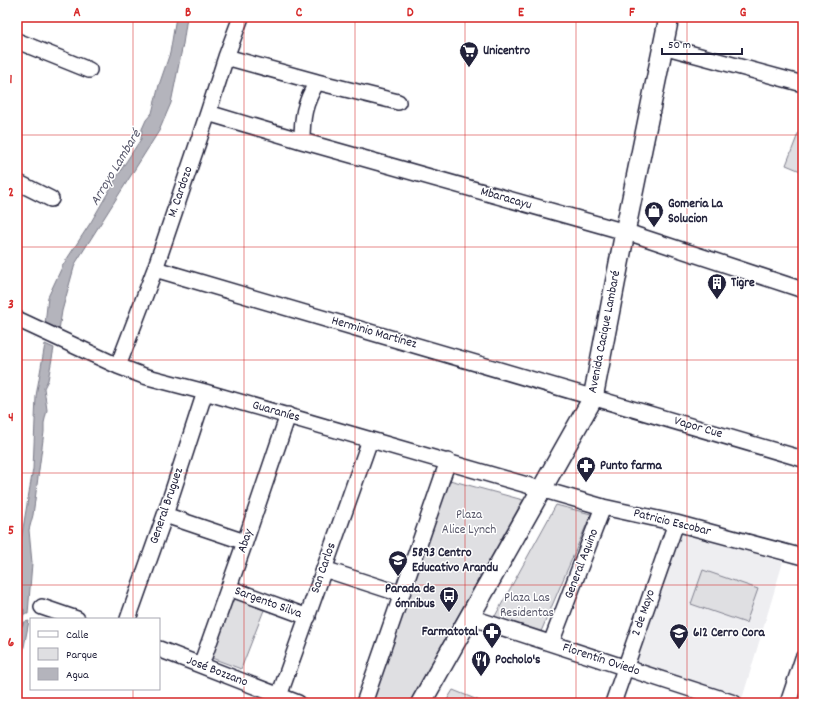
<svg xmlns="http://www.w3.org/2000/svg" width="820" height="720" viewBox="0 0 820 720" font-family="Dekko,sans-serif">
	<rect width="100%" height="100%" fill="#fff"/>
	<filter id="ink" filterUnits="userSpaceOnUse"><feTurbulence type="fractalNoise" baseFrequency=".025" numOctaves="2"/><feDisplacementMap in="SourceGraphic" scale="8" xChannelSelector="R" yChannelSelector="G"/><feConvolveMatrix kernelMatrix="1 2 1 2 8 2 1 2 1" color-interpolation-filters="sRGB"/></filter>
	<g filter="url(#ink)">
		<path fill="#eeeef1" d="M680 532 783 562 742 699 634 665Z"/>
		<path fill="#dfdfe2" stroke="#80808e" d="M803 121V172L786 165Z
			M446 479 523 500 409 703H370Z
			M556 505 591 514 540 634 494 618Z
			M703 570 758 589 746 623 691 604Z
			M232 597 264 610 241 669 209 657Z
			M453 690 485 703H445Z"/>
		<path fill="#b4b4bc" stroke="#7a7a88" d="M176 17H187L183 44 171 103 159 131 75 264 62 311 59 330 45 324 48 297 63 265 91 222 124 165 141 139 142 129 146 120 152 113 159 85 170 53Z
			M45 344 54 348 48 380 44 388 47 410 44 423V432L33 515 29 530 32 563 28 614H17L18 567 21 540 33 469 36 396Z
			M29 621 22 657 17 667V624Z"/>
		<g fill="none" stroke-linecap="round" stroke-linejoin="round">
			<path stroke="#7a7a88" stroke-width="3" d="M22 625 23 610"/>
			<defs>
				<path id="minor" d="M17 41 89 70
					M663 46 803 84
					M226 57 317 82 398 102
					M208 113 302 141 636 235 803 290
					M302 141C302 117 304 104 317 82
					M17 182 51 199
					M155 269 803 459
					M17 319 118 366 144 376 205 392 603 507 676 523 803 557
					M118 366 155 269 208 113 226 57 241 17
					M165 515 245 542
					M324 569 401 594
					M229 588 308 617
					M42 607 77 619
					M128 619 165 515 205 392
					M468 619 479 620 734 703
					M551 643 603 507
					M159 649 298 703
					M201 665 245 542 288 415
					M279 696 370 440
					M364 703 448 461
					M613 703 676 523
					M788 703 803 658"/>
				<path id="major" d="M421 703 593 398 625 232 669 17"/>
			</defs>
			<use href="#minor" stroke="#22223b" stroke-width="18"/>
			<use href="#major" stroke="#22223b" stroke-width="22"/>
			<use href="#minor" stroke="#fff" stroke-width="15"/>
			<use href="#major" stroke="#fff" stroke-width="19"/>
		</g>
	</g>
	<path fill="none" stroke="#d62828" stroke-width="1" stroke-opacity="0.55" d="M133 17V619M244 17V703M355 17V703M465 17V703M576 17V703M687 17V703M17 135H803M17 247H803M17 360H803M17 473H803M17 585H803M133 689V703"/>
	<defs>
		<symbol id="supermarket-pin" viewBox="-11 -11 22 30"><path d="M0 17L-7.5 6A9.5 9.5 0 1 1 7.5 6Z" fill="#22223b" stroke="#fff"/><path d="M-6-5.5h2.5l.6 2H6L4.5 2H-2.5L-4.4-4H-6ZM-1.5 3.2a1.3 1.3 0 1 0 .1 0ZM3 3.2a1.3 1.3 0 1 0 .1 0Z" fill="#fff"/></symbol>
		<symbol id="shop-pin" viewBox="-11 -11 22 30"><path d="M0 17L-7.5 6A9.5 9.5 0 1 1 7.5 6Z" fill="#22223b" stroke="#fff"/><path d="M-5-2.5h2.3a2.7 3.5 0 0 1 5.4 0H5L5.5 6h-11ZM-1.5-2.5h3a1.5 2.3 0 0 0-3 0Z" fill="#fff"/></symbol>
		<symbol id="building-pin" viewBox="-11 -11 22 30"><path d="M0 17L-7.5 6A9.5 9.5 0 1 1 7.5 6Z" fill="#22223b" stroke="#fff"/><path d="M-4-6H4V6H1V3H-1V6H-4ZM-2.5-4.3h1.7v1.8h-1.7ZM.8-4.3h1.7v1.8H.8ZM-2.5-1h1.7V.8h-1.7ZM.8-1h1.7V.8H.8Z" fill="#fff"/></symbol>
		<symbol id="pharmacy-pin" viewBox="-11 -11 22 30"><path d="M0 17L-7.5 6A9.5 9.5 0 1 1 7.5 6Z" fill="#22223b" stroke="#fff"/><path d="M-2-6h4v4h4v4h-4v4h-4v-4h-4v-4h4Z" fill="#fff"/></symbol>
		<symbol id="school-pin" viewBox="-11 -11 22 30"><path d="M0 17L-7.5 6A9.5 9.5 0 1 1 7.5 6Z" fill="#22223b" stroke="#fff"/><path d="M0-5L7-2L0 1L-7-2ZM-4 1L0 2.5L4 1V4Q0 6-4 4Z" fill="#fff"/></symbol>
		<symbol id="bus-pin" viewBox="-11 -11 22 30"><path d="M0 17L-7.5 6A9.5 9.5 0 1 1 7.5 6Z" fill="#22223b" stroke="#fff"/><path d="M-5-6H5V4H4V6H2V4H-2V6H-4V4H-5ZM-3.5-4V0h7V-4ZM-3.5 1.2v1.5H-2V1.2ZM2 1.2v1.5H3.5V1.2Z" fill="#fff"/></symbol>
		<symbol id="restaurant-pin" viewBox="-11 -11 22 30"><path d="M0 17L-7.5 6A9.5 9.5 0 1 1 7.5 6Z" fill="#22223b" stroke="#fff"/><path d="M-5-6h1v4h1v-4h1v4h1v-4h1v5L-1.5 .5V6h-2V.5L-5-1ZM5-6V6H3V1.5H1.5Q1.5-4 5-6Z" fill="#fff"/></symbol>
	</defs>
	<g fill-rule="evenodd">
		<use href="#supermarket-pin" x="458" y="40" width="22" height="30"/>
		<use href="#shop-pin" x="643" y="200" width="22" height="30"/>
		<use href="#building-pin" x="706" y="272" width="22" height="30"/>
		<use href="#pharmacy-pin" x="575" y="455" width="22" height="30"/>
		<use href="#school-pin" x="387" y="549" width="22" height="30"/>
		<use href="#bus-pin" x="438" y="585" width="22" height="30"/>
		<use href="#pharmacy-pin" x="481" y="621" width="22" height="30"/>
		<use href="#school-pin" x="668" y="622" width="22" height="30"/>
		<use href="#restaurant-pin" x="470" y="649" width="22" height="30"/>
	</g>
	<g text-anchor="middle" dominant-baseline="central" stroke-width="3" stroke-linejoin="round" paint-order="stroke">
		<g font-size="13" font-weight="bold" fill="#22223b" stroke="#fff" text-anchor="start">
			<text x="483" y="51">Unicentro</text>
			<text x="668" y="204">Gomeria La<tspan x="668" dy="15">Solucion</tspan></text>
			<text x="731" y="283">Tigre</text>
			<text x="600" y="466">Punto farma</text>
			<text x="412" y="553">5893 Centro<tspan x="412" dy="15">Educativo Arandu</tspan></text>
			<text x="435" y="589" text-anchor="end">Parada de<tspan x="435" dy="15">ómnibus</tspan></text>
			<text x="478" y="632" text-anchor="end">Farmatotal</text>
			<text x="693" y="633">612 Cerro Cora</text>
			<text x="495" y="660">Pocholo's</text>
		</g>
		<g font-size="13" fill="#22223b" stroke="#fff">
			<text transform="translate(181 192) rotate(-71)">M. Cardozo</text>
			<text transform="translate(506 199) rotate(16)">Mbaracayu</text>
			<text transform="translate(605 332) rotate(-79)">Avenida Cacique Lambaré</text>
			<text transform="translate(374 333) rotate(16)">Herminio Martínez</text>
			<text transform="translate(276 412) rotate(16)">Guaraníes</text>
			<text transform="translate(698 428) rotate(16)">Vapor Cue</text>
			<text transform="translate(167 506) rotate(-71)">General Bruguez</text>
			<text transform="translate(672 523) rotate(14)">Patricio Escobar</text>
			<text transform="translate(246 541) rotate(-71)">Abay</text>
			<text transform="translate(582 564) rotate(-69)">General Aquino</text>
			<text transform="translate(324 568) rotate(-71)">San Carlos</text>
			<text transform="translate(268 603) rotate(20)">Sargento Silva</text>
			<text transform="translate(644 613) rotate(-71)">2 de Mayo</text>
			<text transform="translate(601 660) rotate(18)">Florentín Oviedo</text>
			<text transform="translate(217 672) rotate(21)">José Bozzano</text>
		</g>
		<g font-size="13" fill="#5b5b6d" stroke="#fff">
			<text x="469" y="515">Plaza<tspan x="469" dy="15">Alice Lynch</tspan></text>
			<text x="527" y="598">Plaza Las<tspan x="527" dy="15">Residentas</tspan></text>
		</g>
		<g font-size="14" font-style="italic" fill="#5c5c6f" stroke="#fff">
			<text transform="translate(116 168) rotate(-59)">Arroyo Lambaré</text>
		</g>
	</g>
	<rect width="820" height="720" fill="none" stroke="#fff" stroke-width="44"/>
	<rect x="30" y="618" width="130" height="72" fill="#ffffff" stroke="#a7a7b1"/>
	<rect x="38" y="631" width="20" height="6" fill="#ffffff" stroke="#a7a7b1"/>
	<text x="66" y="638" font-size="12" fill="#22223b">Calle</text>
	<rect x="38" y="648" width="20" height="12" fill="#dfdfe2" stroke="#a7a7b1"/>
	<text x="66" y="658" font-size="12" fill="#22223b">Parque</text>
	<rect x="38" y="668" width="20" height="12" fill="#b4b4bc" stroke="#a7a7b1"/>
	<text x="66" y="678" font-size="12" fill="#22223b">Agua</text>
	<path d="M662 48v6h80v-6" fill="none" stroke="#22223b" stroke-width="2"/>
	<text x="668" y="48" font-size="12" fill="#22223b" stroke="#ffffff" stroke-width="3" paint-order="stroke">50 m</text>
	<rect x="22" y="22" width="776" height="676" fill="none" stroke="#d62828" stroke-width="1.5"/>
	<g font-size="13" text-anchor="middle" font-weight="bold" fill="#d62828">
		<text x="77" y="16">A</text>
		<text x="188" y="16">B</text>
		<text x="299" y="16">C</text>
		<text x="410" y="16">D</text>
		<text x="521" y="16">E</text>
		<text x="632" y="16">F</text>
		<text x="743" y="16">G</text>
		<text x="11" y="83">1</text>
		<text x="11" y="196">2</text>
		<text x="11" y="308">3</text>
		<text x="11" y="421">4</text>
		<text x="11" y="534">5</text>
		<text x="11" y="646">6</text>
	</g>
</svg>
